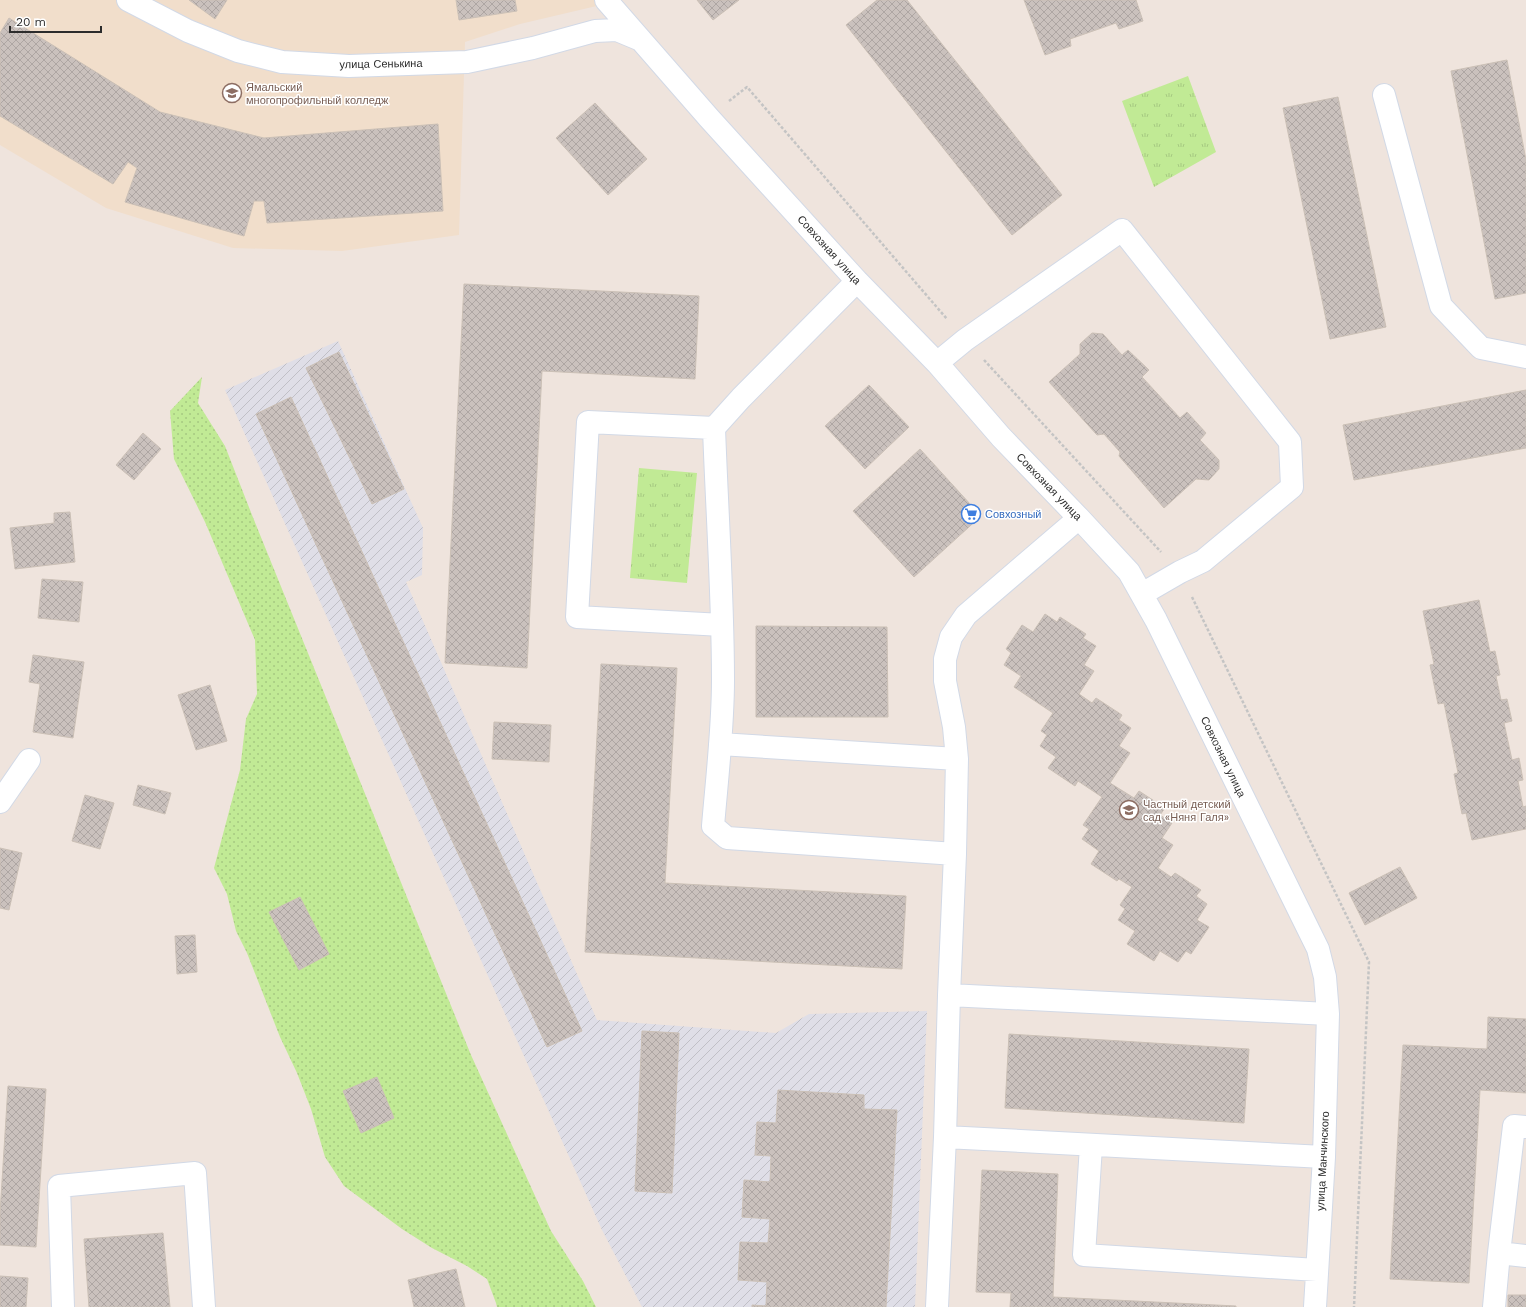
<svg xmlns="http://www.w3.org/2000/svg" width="1526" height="1307" viewBox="0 0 1526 1307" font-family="'Work Sans',sans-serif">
	<defs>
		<pattern id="industrial-furrows" width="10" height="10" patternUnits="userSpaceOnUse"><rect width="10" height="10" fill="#dfdee7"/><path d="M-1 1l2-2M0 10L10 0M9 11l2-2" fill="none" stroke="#c0bfc6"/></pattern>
		<pattern id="grass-dots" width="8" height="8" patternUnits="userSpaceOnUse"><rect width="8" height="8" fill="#c1ea95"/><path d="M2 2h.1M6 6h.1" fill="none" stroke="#a6c981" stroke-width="1.8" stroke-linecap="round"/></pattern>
		<pattern id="park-tufts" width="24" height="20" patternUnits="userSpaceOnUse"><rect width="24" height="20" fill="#c1ea95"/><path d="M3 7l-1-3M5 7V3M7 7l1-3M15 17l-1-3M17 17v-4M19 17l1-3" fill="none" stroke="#a6c981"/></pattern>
		<pattern id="building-cross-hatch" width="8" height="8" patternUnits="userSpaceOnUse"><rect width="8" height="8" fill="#cac1bd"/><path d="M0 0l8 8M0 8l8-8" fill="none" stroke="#aea6a3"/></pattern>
	</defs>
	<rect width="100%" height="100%" fill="#efe4dd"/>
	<path fill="url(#industrial-furrows)" d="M338 341 423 528 422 575 406 582 597 1020 776 1033 809 1014 927 1011 915 1307H642L602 1230 225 390Z"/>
	<path fill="#f1decb" d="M0 0H622L520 24 465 42 459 235 342 251 233 248 106 208 0 145Z"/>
	<path fill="url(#grass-dots)" d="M202 377 198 403 225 446 252 515 471 1055 551 1231 583 1281 596 1307H497L496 1303 487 1279 467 1266 432 1248 402 1229 344 1186 325 1157 311 1109 297 1073 280 1037 247 953 236 931 227 894 214 868 240 770 246 719 257 694 255 640 205 522 174 459 170 411Z"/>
	<path fill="url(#park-tufts)" d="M1188 76 1216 152 1154 187 1122 101Z
		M639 468 697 473 687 583 630 578Z"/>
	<path fill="url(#building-cross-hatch)" stroke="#cbc0b6" d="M189 0H227L215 19Z
		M456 0H515L517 11 459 20Z
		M697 0H739L713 20Z
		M877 0H907L1062 195 1012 235 846 25Z
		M1024 0H1136L1143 21 1119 29 1116 23 1070 39 1071 46 1045 55Z
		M9 18 160 112 264 138 438 124 443 211 267 223 264 201H254L244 236 125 202 137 168 128 162 113 184 0 116V33Z
		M1507 60 1526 160V293L1495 299 1451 71Z
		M1338 97 1386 327 1330 339 1283 108Z
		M595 103 647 159 608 195 556 138Z
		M464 284 699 296 695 379 542 371 527 668 445 663Z
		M1092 333 1103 334 1122 355 1128 350 1149 370 1142 377 1180 418 1187 412 1206 433 1200 440 1219 460V469L1209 480 1196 479 1164 508 1119 456 1120 452 1104 434 1097 435 1049 382 1080 354V344Z
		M339 352 404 489 372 504 306 368Z
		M869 385 909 427 865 469 825 426Z
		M1526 390V448L1354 480 1343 425Z
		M291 397 582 1031 547 1047 256 414Z
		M143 433 161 449 134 480 116 465Z
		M920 449 981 516 914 577 853 511Z
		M70 512 75 562 15 569 10 528 54 523V513Z
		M42 579 83 582 79 622 38 618Z
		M1479 600 1490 652 1495 651 1500 675 1496 676 1501 700 1507 699 1512 721 1504 723 1512 760 1519 758 1523 780 1518 781 1523 807 1526 806V829L1472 840 1466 813 1462 814 1454 774 1458 773 1444 703 1438 704 1430 665 1434 664 1423 611Z
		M1045 614 1057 622 1060 617 1086 634 1083 638 1096 646 1084 665 1094 671 1079 694 1092 703 1096 698 1122 715 1119 720 1131 728 1119 746 1130 753 1110 783 1134 798 1139 791 1165 808 1160 815 1172 823 1162 838 1173 845 1158 868 1171 877 1175 873 1201 890 1196 896 1207 904 1197 920 1209 927 1191 954 1186 951 1178 962 1160 951 1154 961 1127 944 1135 931 1118 920 1125 909 1120 905 1132 887 1119 879 1117 881 1091 864 1099 851 1082 839 1089 829 1083 825 1102 797 1078 781 1075 786 1048 768 1056 757 1040 746 1047 735 1041 731 1053 713 1014 687 1021 676 1004 665 1011 653 1006 649 1022 625 1033 632Z
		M756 626 887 627 888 717H756Z
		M33 655 84 662 73 738 33 732 40 684 29 682Z
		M601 664 677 668 665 883 906 896 902 969 585 952Z
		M210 685 227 741 196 750 178 695Z
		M494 722 551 725 549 762 492 759Z
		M138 785 171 793 165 814 133 805Z
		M85 795 114 803 100 849 72 841Z
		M0 848 22 853 9 910 0 908Z
		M1400 867 1417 898 1365 925 1349 893Z
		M300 897 329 954 299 970 269 912Z
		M195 935 197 972 177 974 175 936Z
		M1488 1017 1526 1019V1093L1480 1090 1469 1283 1390 1279 1403 1045 1487 1049Z
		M642 1031 679 1033 672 1193 635 1191Z
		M1009 1034 1249 1049 1244 1123 1005 1108Z
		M377 1077 394 1118 361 1133 343 1091Z
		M8 1086 46 1089 36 1247 0 1245V1213Z
		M778 1090 864 1095V1109L897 1110 886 1307H752V1305L766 1306 767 1282 738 1280 740 1242 768 1243 770 1219 742 1217 744 1180 770 1182 771 1156 755 1155 757 1122 776 1123Z
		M982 1170 1058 1174 1053 1297 1236 1306V1307H1010L1011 1293 976 1292Z
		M163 1233 170 1307H89L84 1239Z
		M456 1269 465 1307H414L408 1280Z
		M0 1276 28 1278 26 1307H0Z
		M1508 1295H1526V1307H1508Z"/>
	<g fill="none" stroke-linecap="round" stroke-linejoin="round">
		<defs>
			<path id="minor" d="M128 0 188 31 238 51 282 62 349 66 467 62 533 48 595 31 617 30 641 40
				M606 0 709 118 857 281 937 363 1001 437 1079 518 1129 572 1156 620 1318 949 1325 977 1328 1014 1324 1157 1315 1307
				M1384 95 1441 306 1481 348 1526 357
				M857 281 741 398 714 428C717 512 723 596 723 680 723 729 717 778 713 826L727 838 955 854 949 995 1328 1014
				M937 363 965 340 1122 230 1290 442 1292 487 1203 561 1180 572 1142 594
				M714 428 588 422 577 617 722 625
				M720 744 957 759 955 854
				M957 759 954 727 945 681V659L951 637 966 615 1079 518
				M0 802 29 760
				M945 1137 1324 1157
				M1091 1146 1084 1255 1317 1270
				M1499 1253 1526 1256
				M63 1307 59 1186 195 1173 204 1307
				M937 1307 945 1137 949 995
				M1494 1307 1499 1253 1514 1126 1526 1127"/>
		</defs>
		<use href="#minor" stroke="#d2d9e6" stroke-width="24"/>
		<path stroke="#c4c4c4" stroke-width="2.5" stroke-dasharray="3 2" stroke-linecap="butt" d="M729 101 747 87 947 319
			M984 360 1161 552
			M1192 597 1369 962 1354 1307"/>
		<use href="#minor" stroke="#fff" stroke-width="22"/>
	</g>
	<defs>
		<symbol id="university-ring" viewBox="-11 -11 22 22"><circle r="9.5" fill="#fff" stroke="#8d6e63" stroke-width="1.5"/><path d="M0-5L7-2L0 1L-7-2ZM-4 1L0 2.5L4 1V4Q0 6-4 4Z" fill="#8d6e63"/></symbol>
		<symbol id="supermarket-ring" viewBox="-11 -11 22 22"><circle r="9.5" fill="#fff" stroke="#3f7fe0" stroke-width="1.5"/><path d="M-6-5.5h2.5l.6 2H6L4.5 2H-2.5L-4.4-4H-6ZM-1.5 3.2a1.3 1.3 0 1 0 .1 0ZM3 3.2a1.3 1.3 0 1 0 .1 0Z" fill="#3f7fe0"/></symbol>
		<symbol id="school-ring" viewBox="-11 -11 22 22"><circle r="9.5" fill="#fff" stroke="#8d6e63" stroke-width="1.5"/><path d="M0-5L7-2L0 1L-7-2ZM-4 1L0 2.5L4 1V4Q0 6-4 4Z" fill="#8d6e63"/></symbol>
	</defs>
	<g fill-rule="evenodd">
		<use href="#university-ring" x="221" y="82" width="22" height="22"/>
		<use href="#supermarket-ring" x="960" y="503" width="22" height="22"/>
		<use href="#school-ring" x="1118" y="799" width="22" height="22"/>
	</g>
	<g text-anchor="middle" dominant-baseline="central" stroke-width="3" stroke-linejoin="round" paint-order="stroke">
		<g font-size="11" fill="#2c2c2c" stroke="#fff">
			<text transform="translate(381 64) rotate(-1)">улица Сенькина</text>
			<text transform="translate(829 250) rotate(48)">Совхозная улица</text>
			<text transform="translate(1049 487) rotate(46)">Совхозная улица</text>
			<text transform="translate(1223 757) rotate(64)">Совхозная улица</text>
			<text transform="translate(1323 1161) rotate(-87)">улица Манчинского</text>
		</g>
		<g font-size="11" fill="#785e54" stroke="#fff" text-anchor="start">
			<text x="246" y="87">Ямальский<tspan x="246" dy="13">многопрофильный колледж</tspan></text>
			<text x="1143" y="804">Частный детский<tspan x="1143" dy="13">сад «Няня Галя»</tspan></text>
		</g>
		<g font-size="11" fill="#366cbe" stroke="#fff" text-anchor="start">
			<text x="985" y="514">Совхозный</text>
		</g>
	</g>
	<path d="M10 26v6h91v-6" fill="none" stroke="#2c2c2c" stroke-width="2"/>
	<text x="16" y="26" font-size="12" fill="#2c2c2c" stroke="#ffffff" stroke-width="3" paint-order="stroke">20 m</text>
</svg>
